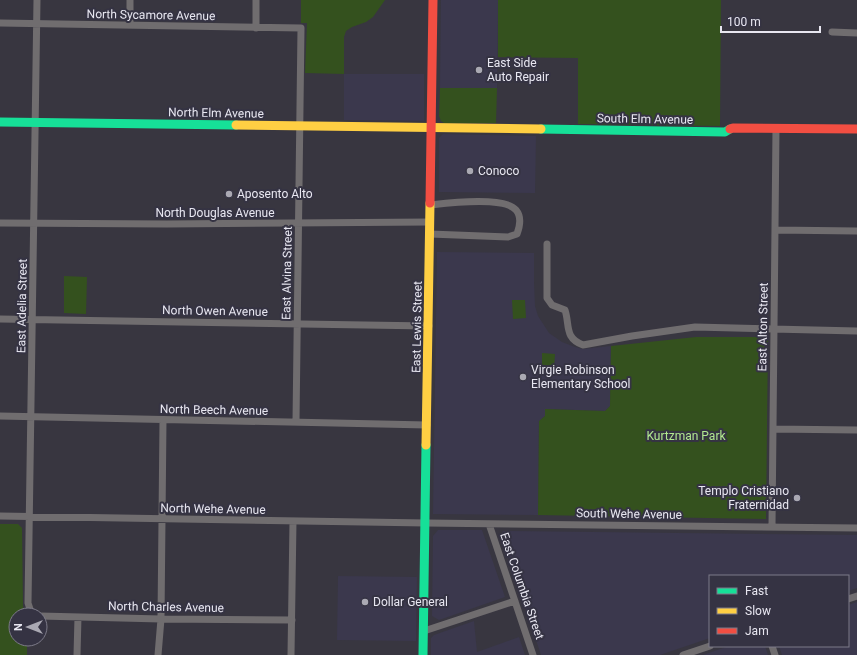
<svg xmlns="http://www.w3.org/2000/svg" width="857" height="655" viewBox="0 0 857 655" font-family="Roboto,sans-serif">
	<rect width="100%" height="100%" fill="#383640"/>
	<path fill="#3b384d" d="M441 0H498L497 88H440Z
		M344 74H424V121L344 120Z
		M443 134 536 136 535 193 439 192V138Z
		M437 252 534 253V282L535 306 538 316 549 333 562 342 575 347 583 349 611 346 610 406 605 411 545 409V416L539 422 538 515 433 514Z
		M438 530H482L505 597 439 620 432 616 433 536Z
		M503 531 857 535V588L848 591V576H710V638L660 655H541L501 535Z
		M338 576 417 577 416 641 337 640Z
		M857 602V655H782L779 646H848V605Z
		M474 621 477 652 519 637 525 655H431V638L434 635Z
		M729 646H765L768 655H703Z"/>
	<path fill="#34511e" d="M301 0H385L373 17 366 22 352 27 346 31 344 37V74L305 73 307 23H301Z
		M498 0H721L720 126 578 124V58L498 57Z
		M440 88H497L496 123H444L441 121 439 116Z
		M64 276 87 277 86 314 64 313Z
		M512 300H525L526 318 513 319Z
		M696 337H768L766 519 538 515 539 421 545 416V409L605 411 610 406 611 346Z
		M542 353 555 354 554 369H542Z
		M0 524H18L22 528 23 606 24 610 27 615H16V639H27V655H0Z"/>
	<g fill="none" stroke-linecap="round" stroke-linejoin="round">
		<path stroke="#706d6f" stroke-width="7" d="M0 23 301 28 296 422
			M130 25V0
			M256 28V0
			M832 32 857 33
			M0 223 167 224 430 222
			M775 230 857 231
			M430 234 508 237 517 234C520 226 522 217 516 210 504 196 448 203 430 205
			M547 244V298L552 305 565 310C570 325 564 338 583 345L632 336 695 327 857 331
			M0 319 429 326
			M0 416 427 425
			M773 429 857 430
			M0 516 426 523 857 528
			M489 524 533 655
			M772 526 776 128
			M848 599 857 596
			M37 615 31 612 28 603 37 0
			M40 616 161 619 292 620
			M424 631 515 601
			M772 646 775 655
			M77 655 78 617
			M158 655 161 619 163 420
			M291 655 293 521
			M683 655 710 646"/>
		<path stroke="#16e098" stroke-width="9" d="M0 122 236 125
			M541 129 725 132 730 129
			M423 655 426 445"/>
		<path stroke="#ffcf43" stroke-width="9" d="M236 125 541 129
			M426 445 430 203"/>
		<path stroke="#f24e42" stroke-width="9" d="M730 129 733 128 857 129
			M430 203 433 0"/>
	</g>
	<g fill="#aaa9b3" stroke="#353343" stroke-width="1.5">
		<circle cx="479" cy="70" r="4"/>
		<circle cx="470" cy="171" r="4"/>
		<circle cx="229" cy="194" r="4"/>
		<circle cx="523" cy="377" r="4"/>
		<circle cx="797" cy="498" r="4"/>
		<circle cx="365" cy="602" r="4"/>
	</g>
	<g text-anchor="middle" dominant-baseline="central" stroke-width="4" stroke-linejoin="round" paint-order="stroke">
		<g font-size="12" fill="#e8e7f1" stroke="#353343">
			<text transform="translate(151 15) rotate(1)">North Sycamore Avenue</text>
			<text transform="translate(216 113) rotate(1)">North Elm Avenue</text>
			<text transform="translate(645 119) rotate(1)">South Elm Avenue</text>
			<text x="215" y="213">North Douglas Avenue</text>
			<text transform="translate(287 273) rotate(-89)">East Alvina Street</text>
			<text transform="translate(22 306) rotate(-89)">East Adelia Street</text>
			<text transform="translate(215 311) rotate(1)">North Owen Avenue</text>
			<text transform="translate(417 327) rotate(-89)">East Lewis Street</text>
			<text transform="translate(763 327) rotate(-89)">East Alton Street</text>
			<text transform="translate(214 410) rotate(1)">North Beech Avenue</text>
			<text transform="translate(213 509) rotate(1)">North Wehe Avenue</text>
			<text transform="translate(629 514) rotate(1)">South Wehe Avenue</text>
			<text transform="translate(522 586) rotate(71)">East Columbia Street</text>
			<text transform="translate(166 607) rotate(1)">North Charles Avenue</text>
		</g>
		<g font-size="12" fill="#e8e7f1" stroke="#353343" text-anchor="start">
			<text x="487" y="63">East Side<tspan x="487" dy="14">Auto Repair</tspan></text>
			<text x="478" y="171">Conoco</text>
			<text x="237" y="194">Aposento Alto</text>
			<text x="531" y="370">Virgie Robinson<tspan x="531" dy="14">Elementary School</tspan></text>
			<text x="789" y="491" text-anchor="end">Templo Cristiano<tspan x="789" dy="14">Fraternidad</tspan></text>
			<text x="373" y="602">Dollar General</text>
		</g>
		<g font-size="12" fill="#b1e88f" stroke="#353343">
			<text x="686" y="436">Kurtzman Park</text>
		</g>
	</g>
	<rect x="709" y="575" width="140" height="72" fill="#353343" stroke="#7d7b89"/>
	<rect x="717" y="588" width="20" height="6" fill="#16e098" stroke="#7d7b89"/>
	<text x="745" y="595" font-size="12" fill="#e8e7f1">Fast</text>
	<rect x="717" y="608" width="20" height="6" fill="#ffcf43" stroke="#7d7b89"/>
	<text x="745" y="615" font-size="12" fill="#e8e7f1">Slow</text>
	<rect x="717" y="628" width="20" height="6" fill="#f24e42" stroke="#7d7b89"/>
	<text x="745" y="635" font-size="12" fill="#e8e7f1">Jam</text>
	<g transform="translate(28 627) rotate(270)"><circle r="19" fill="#353343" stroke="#7d7b89"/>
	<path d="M0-3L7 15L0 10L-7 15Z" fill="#aaa9b3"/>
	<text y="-6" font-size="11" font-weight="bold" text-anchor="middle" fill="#e8e7f1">N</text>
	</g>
	<path d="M721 26v6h99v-6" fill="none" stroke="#e8e7f1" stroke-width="2"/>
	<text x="727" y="26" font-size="12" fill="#e8e7f1" stroke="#353343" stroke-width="3" paint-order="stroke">100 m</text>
</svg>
